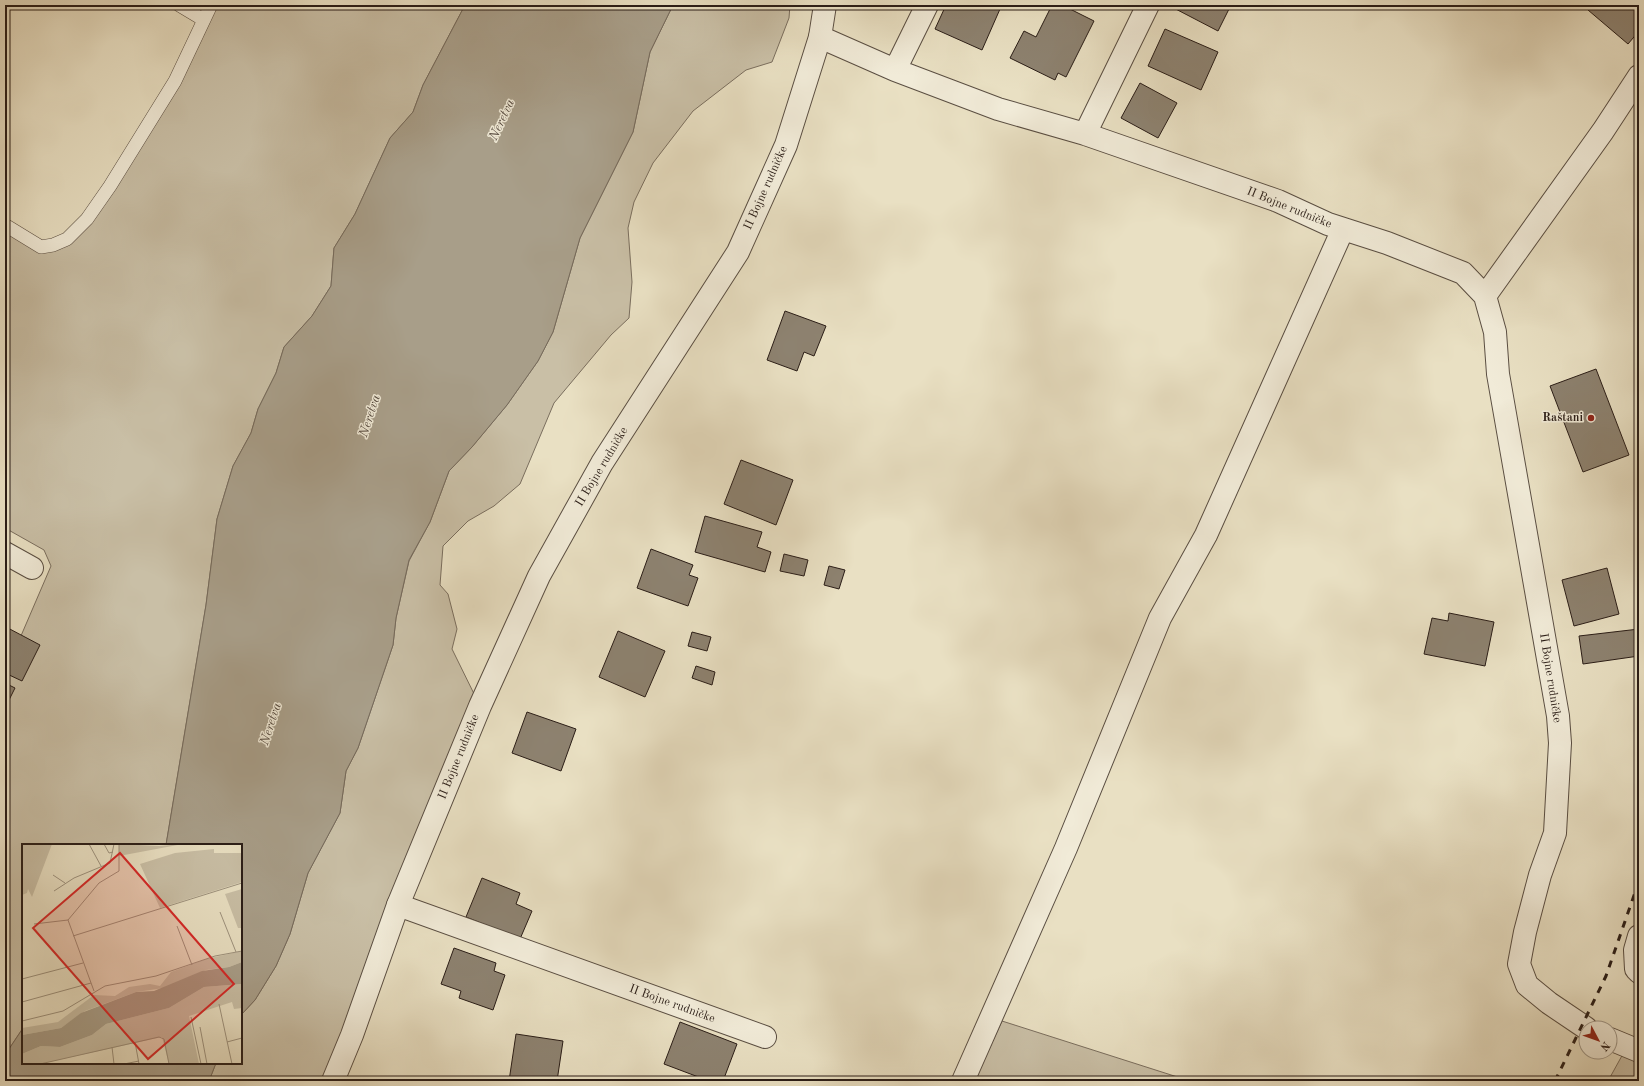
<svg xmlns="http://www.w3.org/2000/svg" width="1644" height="1086" viewBox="0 0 1644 1086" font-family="'Old Standard TT',serif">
	<rect width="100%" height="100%" fill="#e9e0c3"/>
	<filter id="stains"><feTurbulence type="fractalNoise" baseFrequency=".005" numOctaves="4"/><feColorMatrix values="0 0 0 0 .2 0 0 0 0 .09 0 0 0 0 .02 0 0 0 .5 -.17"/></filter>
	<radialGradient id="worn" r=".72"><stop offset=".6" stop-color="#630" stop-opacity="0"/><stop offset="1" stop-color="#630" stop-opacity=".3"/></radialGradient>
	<path fill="#c9bfa6" stroke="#7a6e5e" d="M211 5H465L423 85 413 112 390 138 355 214 334 248 331 286 312 316 284 347 276 373 258 409 251 433 233 466 217 519 206 605 166 845H23V1028L5 1055V673L51 566 44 550 5 528V225L53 245 110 186Z
		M673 5H790L789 18 772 62 746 70 693 111 653 163 634 202 628 228 632 282 629 318 611 335 554 403 520 484 494 506 468 521 443 546 440 585 448 594 457 629 452 649 480 706 333 1081H209L216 1063H241V1015L255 1000 276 966 290 934 308 873 340 813 346 771 358 748 393 645 396 618 409 561 430 522 449 471 472 447 507 405 538 361 553 332 580 238 633 132 650 52Z
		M1002 1021 1190 1081H974Z
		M1639 1051V1081H1608L1624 1052Z"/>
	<path fill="#a89e89" stroke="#766a5b" d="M465 5H673L650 52 633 132 580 238 553 332 538 361 507 405 472 447 449 471 430 522 409 560 396 618 393 645 358 748 346 771 340 813 308 873 290 934 276 966 255 1000 241 1015V845H166L206 605 217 519 233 466 251 433 258 409 276 373 284 347 312 316 331 286 334 248 355 214 390 138 413 112 423 85Z
		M23 1028V1063H216L209 1081H5V1055Z"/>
	<path fill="#8d8270" stroke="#2a1d17" d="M946 5H991L1000 9 982 50 935 29Z
		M1052 5H1062L1094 21 1066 77 1058 73 1055 80 1010 58 1024 31 1036 37Z
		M1168 5H1231L1218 31Z
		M1593 5H1639V31L1628 44 1588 10Z
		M1165 29 1218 52 1201 90 1148 66Z
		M1140 83 1177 103 1158 138 1121 118Z
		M785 311 826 326 814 356 804 352 797 371 767 360Z
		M1596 369 1629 455 1583 472 1550 386Z
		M741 460 793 480 776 525 724 504Z
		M705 516 762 532 757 547 771 552 765 572 695 552Z
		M651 549 693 565 689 575 698 578 688 606 637 588Z
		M784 554 808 560 804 576 780 571Z
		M829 566 845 570 839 589 824 585Z
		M1607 568 1619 614 1574 626 1562 580Z
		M1449 613 1494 622 1485 666 1424 654 1432 618 1448 621Z
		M6 627 40 645 22 681 5 673Z
		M1639 629V656L1583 664 1579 636Z
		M618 631 665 651 645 697 599 677Z
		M692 632 711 637 707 651 688 646Z
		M696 666 715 672 712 685 692 678Z
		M5 683 15 688 5 708Z
		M527 712 576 729 561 771 512 753Z
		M482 878 520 893 516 904 532 911 520 939 466 917Z
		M454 948 496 963 494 971 505 975 493 1010 459 998 461 991 441 984Z
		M680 1022 737 1044 723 1081H709L664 1064Z
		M516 1034 563 1041 557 1081H509Z"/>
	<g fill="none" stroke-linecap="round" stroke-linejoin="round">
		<defs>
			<path id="service" d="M179 5 204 20
				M5 225 41 247 53 245 67 239 87 219 110 186 175 81 211 5"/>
			<path id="minor" d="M820 37 895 70 998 109 1085 134 1278 201 1328 224 1387 243 1463 273 1485 296 1495 332 1498 374 1558 716 1560 743 1555 833 1540 875 1525 932 1519 964 1527 985 1549 1003 1586 1028
				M895 70 927 5
				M1085 134 1148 5
				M1485 296 1603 131 1639 76
				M5 553 32 568
				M398 905 765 1037
				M1639 936 1635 950 1636 969 1639 972
				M1610 1039 1639 1051
				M963 1081 1066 848 1160 618 1206 535 1343 229"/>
			<path id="tertiary" d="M333 1081 352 1035 398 905 480 706 539 576 602 463 738 252 786 145 820 37 825 5"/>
		</defs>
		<use href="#service" stroke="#5a4e42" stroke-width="14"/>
		<use href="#minor" stroke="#5a4e42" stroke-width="24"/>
		<use href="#tertiary" stroke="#5a4e42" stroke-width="24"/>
		<use href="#service" stroke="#f1ebd8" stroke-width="13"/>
		<use href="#minor" stroke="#f1ebd8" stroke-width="22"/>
		<use href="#tertiary" stroke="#f1ebd8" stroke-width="22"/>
		<path stroke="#2a1d17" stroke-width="3" stroke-dasharray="7 7" stroke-linecap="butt" d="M1555 1081 1606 976 1639 881"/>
	</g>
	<circle fill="#8f2418" stroke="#f1ebd8" stroke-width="1.5" cx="1591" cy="418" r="4"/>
	<g text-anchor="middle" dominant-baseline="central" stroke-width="3" stroke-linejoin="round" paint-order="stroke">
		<g font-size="12" fill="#2a1d17" stroke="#f1ebd8">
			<text transform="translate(766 188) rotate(-66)">II Bojne rudničke</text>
			<text transform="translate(1289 208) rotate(22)">II Bojne rudničke</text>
			<text transform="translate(602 467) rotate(-59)">II Bojne rudničke</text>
			<text transform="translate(1550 678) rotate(81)">II Bojne rudničke</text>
			<text transform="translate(459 757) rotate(-68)">II Bojne rudničke</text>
			<text transform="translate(672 1004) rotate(20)">II Bojne rudničke</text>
		</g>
		<g font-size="12" font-weight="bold" fill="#2a1d17" stroke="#f1ebd8" text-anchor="end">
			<text x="1583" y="418">Raštani</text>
		</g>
		<g font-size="13" font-style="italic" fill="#564a3f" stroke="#f1ebd8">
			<text transform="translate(502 120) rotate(-65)">Neretva</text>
			<text transform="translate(370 416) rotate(-72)">Neretva</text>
			<text transform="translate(271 724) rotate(-72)">Neretva</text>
		</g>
	</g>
	<g transform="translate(22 844)">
		<rect width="220" height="220" fill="#e9e0c3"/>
		<path d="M0 0H30L10 53 6 45 5 49 0 51ZM97 0 137 2 161 0 97 12ZM192 5V9H220V38L138 64 118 20 153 9ZM220 45V84H216L203 50ZM220 107V118L207 123 184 126 142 144 114 148 63 167 39 184 0 191V184L36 178 72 151 93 152 107 143 128 140 138 142 149 128 184 115ZM220 140V164L212 165 210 158 167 172 177 220H147L140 193 18 220H0V210L19 202 38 203 70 191 84 180 147 164 182 143Z" fill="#c9bfa6"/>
		<path d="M220 118V140L182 143 147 164 84 180 70 191 38 203 19 202 0 210V191L39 184 59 169 114 148 132 147 180 127 207 123Z" fill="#a89e89"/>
		<path fill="none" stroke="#9d927e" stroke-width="1" d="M67 0 79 22M82 0 87 9 91 8M31 31 43 39M32 47 52 34 88 19 92 0M198 68 214 108M12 80 46 76M155 82 170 121M51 92 220 39M0 135 61 119M72 147 46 76 77 39 97 27V0M0 158 69 139M197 160 210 220M169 173 179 220M0 177 41 167 83 142 134 132 193 112 220 107M178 183 185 220M113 198 117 220M205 198 220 194M90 203 92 220M18 220 137 193 142 195 147 220M102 220 117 217"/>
		<path fill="#d62828" fill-opacity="0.15" stroke="#d62828" stroke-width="2" d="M98 9 212 140 126 215 11 84Z"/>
		<rect width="220" height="220" fill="none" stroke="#2a1d17" stroke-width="2"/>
	</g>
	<rect width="1644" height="1086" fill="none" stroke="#e9e0c3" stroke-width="20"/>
	<rect x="6" y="6" width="1632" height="1074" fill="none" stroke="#2a1d17" stroke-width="2"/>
	<rect x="10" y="10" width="1624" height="1066" fill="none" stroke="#2a1d17"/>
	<g transform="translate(1598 1040) rotate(131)"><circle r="19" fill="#f1ebd8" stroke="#a1998b"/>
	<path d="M0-3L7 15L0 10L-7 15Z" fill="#8f2418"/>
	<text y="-6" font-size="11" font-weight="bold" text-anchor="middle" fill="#2a1d17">N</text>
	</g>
	<rect width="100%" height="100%" filter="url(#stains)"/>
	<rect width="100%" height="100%" fill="url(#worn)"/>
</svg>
